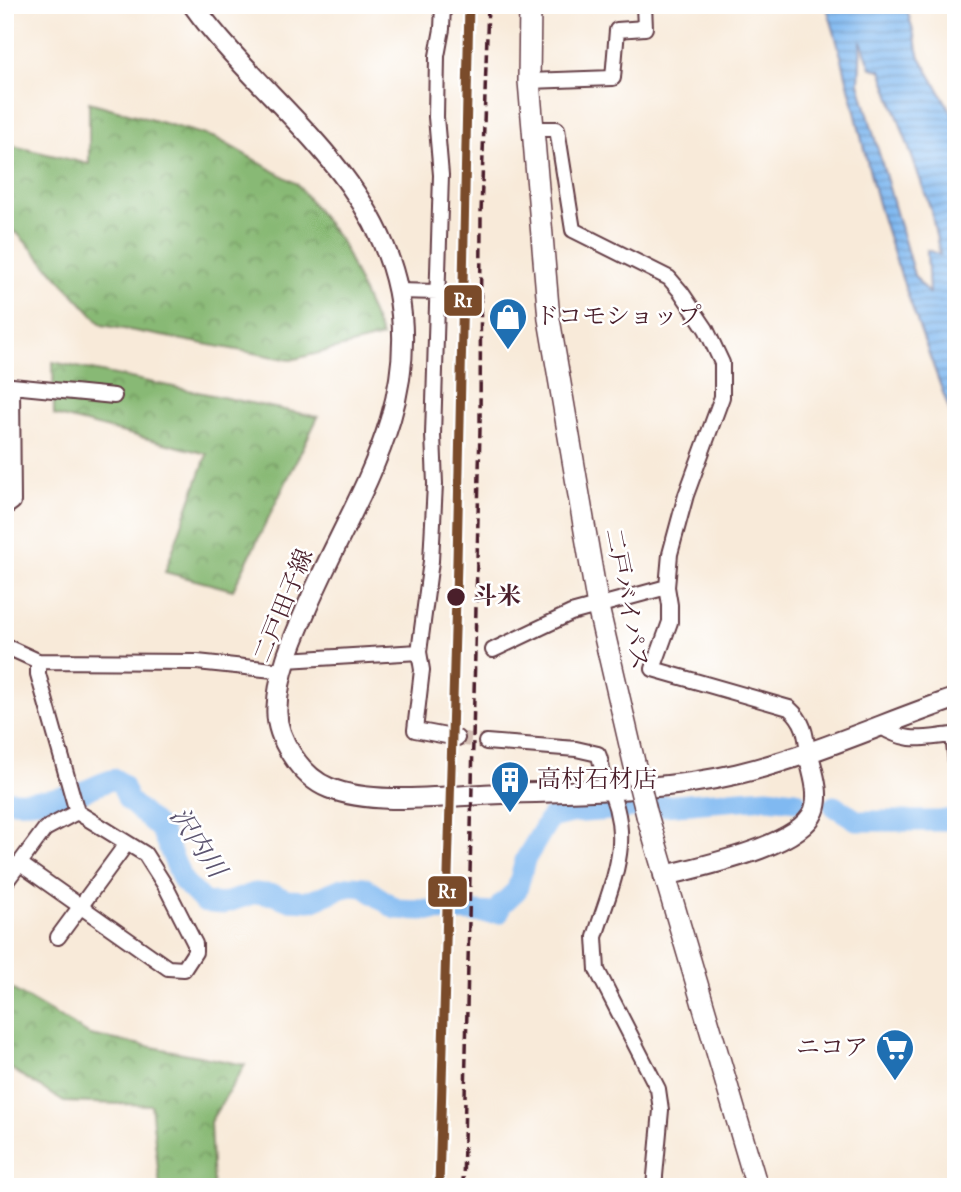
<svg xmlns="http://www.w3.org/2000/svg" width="961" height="1192" viewBox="0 0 961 1192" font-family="'IM FELL DW Pica','Noto Serif JP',serif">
	<defs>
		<pattern id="forest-crowns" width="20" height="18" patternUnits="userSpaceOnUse" patternTransform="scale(1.75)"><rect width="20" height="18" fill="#88b974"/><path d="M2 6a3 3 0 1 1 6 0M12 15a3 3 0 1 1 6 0" fill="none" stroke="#71965f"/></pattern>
		<pattern id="water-rules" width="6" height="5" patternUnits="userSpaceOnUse" patternTransform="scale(1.75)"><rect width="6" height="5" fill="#80b9f1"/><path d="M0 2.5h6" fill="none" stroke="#6b96c3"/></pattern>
	</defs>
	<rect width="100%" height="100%" fill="#fff"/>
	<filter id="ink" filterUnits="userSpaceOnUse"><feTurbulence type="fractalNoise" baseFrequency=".0143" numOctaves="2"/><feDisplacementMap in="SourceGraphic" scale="14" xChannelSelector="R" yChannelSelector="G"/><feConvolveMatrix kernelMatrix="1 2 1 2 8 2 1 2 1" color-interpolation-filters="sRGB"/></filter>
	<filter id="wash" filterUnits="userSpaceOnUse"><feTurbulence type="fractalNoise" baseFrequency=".00686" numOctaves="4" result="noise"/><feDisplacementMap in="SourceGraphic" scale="28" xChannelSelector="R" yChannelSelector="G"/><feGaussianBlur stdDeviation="1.57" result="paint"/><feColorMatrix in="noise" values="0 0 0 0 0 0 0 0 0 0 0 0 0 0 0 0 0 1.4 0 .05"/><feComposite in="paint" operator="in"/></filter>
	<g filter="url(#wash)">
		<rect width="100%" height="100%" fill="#f8ead9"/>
		<path fill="url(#forest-crowns)" stroke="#696c50" stroke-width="2" d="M89 102 216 138 297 184 342 243 382 337 291 360 102 325 18 234 5 228V144L89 164Z
			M53 362 318 417 233 590 165 572 207 454 54 415Z
			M5 985 90 1035 245 1065 210 1122 213 1187H160L151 1105 64 1102 5 1065Z"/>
		<path fill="url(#water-rules)" stroke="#656c8e" stroke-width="2" fill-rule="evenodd" d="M826 5H906L920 57 956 120V429C930 355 901 282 879 207 860 140 848 71 826 5ZM861 41 871 68 881 70 931 210 940 255 927 250 929 294 914 275 859 83Z"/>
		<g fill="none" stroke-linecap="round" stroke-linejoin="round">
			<path stroke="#80b9f1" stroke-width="21" d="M5 800C24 804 59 798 78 793 91 789 102 782 115 779L122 785 128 800 161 830 183 881 204 902 222 904 255 893 275 895 287 900 311 901 342 888 352 886 364 887 396 909 499 913 500 906 517 890 525 860 550 818 571 813 767 798 796 801
				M834 806 858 821H939L956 818"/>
		</g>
	</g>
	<g filter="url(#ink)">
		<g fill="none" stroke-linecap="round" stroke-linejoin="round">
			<path stroke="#d5c1b6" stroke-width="14" stroke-dasharray="14 7" stroke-linecap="butt" d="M457 738 486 742"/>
			<defs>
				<path id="minor" d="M443 5 442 29 437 56 436 117 441 175 433 435 435 484 431 561 419 652 422 670 415 730 457 738
					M529 81 613 78 617 30 645 28 644 5
					M534 129H557L573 230 669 278 681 292 706 329 722 363V397L686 495 670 554 667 587 670 605V622L653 669 789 708C804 721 806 734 808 753
					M398 291 438 292
					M5 508 13 502 12 386 114 396
					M5 646 38 661 197 662 283 671
					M493 650 571 613 667 587
					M286 660 419 652
					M880 726C908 744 922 738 953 735L956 763
					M486 742 576 749 598 754C602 762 601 771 605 779 636 839 613 878 595 937L597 970 658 1089 661 1110 654 1187
					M19 863 168 968 184 969 195 952V944L166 887 145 854 77 812 38 674V661
					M5 883 45 829 77 812
					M58 937 127 843"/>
				<path id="major" d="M193 5C261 100 374 170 398 291 422 413 349 506 305 612 292 642 278 674 277 708 275 737 301 777 329 788 374 806 443 796 491 794 574 790 655 793 737 774 812 756 883 723 956 698
					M664 876C701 866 799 847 814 811 821 794 812 770 808 753"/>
				<path id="highway" d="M530 5 529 81 549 319 598 607 637 775
					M647 815 757 1187"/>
			</defs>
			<use href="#minor" stroke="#643d45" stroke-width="18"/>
			<use href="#major" stroke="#643d45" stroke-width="23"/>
			<use href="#highway" stroke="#643d45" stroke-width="24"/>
			<use href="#minor" stroke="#fff" stroke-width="14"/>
			<use href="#major" stroke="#fff" stroke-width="19"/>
			<use href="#highway" stroke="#fff" stroke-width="21"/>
			<path stroke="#4a1f2b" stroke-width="3.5" stroke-dasharray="10 5" stroke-linecap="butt" d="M463 1187 480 428 481 214 488 5"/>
			<defs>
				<path id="highway-bridge" d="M637 775 647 815"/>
			</defs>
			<use href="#highway-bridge" stroke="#643d45" stroke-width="24" stroke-linecap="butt"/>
			<use href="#highway-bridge" stroke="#fff" stroke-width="21"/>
			<defs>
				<path id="rail-1" d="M439 1187 457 561 469 5"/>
			</defs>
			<use href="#rail-1" stroke="#fff" stroke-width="14"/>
			<use href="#rail-1" stroke="#7a4b2a" stroke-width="9"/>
		</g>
	</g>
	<defs>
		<symbol id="shop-pin" viewBox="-11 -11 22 30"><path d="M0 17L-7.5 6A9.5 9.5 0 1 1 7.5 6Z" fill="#1f6fb2" stroke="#fff"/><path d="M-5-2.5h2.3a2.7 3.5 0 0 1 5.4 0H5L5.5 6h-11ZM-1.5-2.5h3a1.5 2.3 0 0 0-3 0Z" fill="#fff"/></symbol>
		<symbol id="building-pin" viewBox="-11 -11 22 30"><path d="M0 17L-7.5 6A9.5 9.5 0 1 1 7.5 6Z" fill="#1f6fb2" stroke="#fff"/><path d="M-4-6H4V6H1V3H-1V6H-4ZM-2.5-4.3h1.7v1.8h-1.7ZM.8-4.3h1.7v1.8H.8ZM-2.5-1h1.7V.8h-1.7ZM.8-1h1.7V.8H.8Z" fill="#fff"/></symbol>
		<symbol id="supermarket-pin" viewBox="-11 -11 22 30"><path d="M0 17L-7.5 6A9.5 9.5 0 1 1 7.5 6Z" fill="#1f6fb2" stroke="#fff"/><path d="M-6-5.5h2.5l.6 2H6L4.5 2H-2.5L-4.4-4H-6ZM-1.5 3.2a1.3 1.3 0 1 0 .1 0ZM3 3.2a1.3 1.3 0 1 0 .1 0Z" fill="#fff"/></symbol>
	</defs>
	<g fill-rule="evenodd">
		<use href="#shop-pin" x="486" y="295" width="44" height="60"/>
		<use href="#building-pin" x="488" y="758" width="44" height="60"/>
		<use href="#supermarket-pin" x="873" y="1026" width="44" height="60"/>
	</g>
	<circle fill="#4a1f2b" stroke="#fff" stroke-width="2.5" cx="456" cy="597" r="10"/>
	<g text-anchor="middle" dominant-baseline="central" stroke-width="5" stroke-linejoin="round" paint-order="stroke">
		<g font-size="24" fill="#4a1f2b" stroke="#fff" text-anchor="start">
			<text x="535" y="317">ドコモショップ</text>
			<text x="537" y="780">高村石材店</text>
			<text x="868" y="1048" text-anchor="end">ニコア</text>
		</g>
		<g font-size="24" font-weight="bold" fill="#4a1f2b" stroke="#fff" text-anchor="start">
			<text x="473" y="597">斗米</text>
		</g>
		<g font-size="24" fill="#4a1f2b" stroke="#fff">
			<text transform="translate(626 599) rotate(79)">二戸バイパス</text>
			<text transform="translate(284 606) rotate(-68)">二戸田子線</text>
		</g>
		<g font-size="26" font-style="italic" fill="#5d5570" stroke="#fff">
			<text transform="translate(197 843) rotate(56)">沢内川</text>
		</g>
	</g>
	<g stroke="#fff" stroke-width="2.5">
		<rect x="443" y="284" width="40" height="33" rx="7" fill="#7a4b2a"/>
		<rect x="427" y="875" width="41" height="33" rx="7" fill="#7a4b2a"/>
	</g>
	<g font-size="19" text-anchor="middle" font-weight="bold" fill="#fff">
		<text x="463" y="307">R1</text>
		<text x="447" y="898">R1</text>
	</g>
	<rect width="961" height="1192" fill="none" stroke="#fff" stroke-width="28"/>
</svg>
